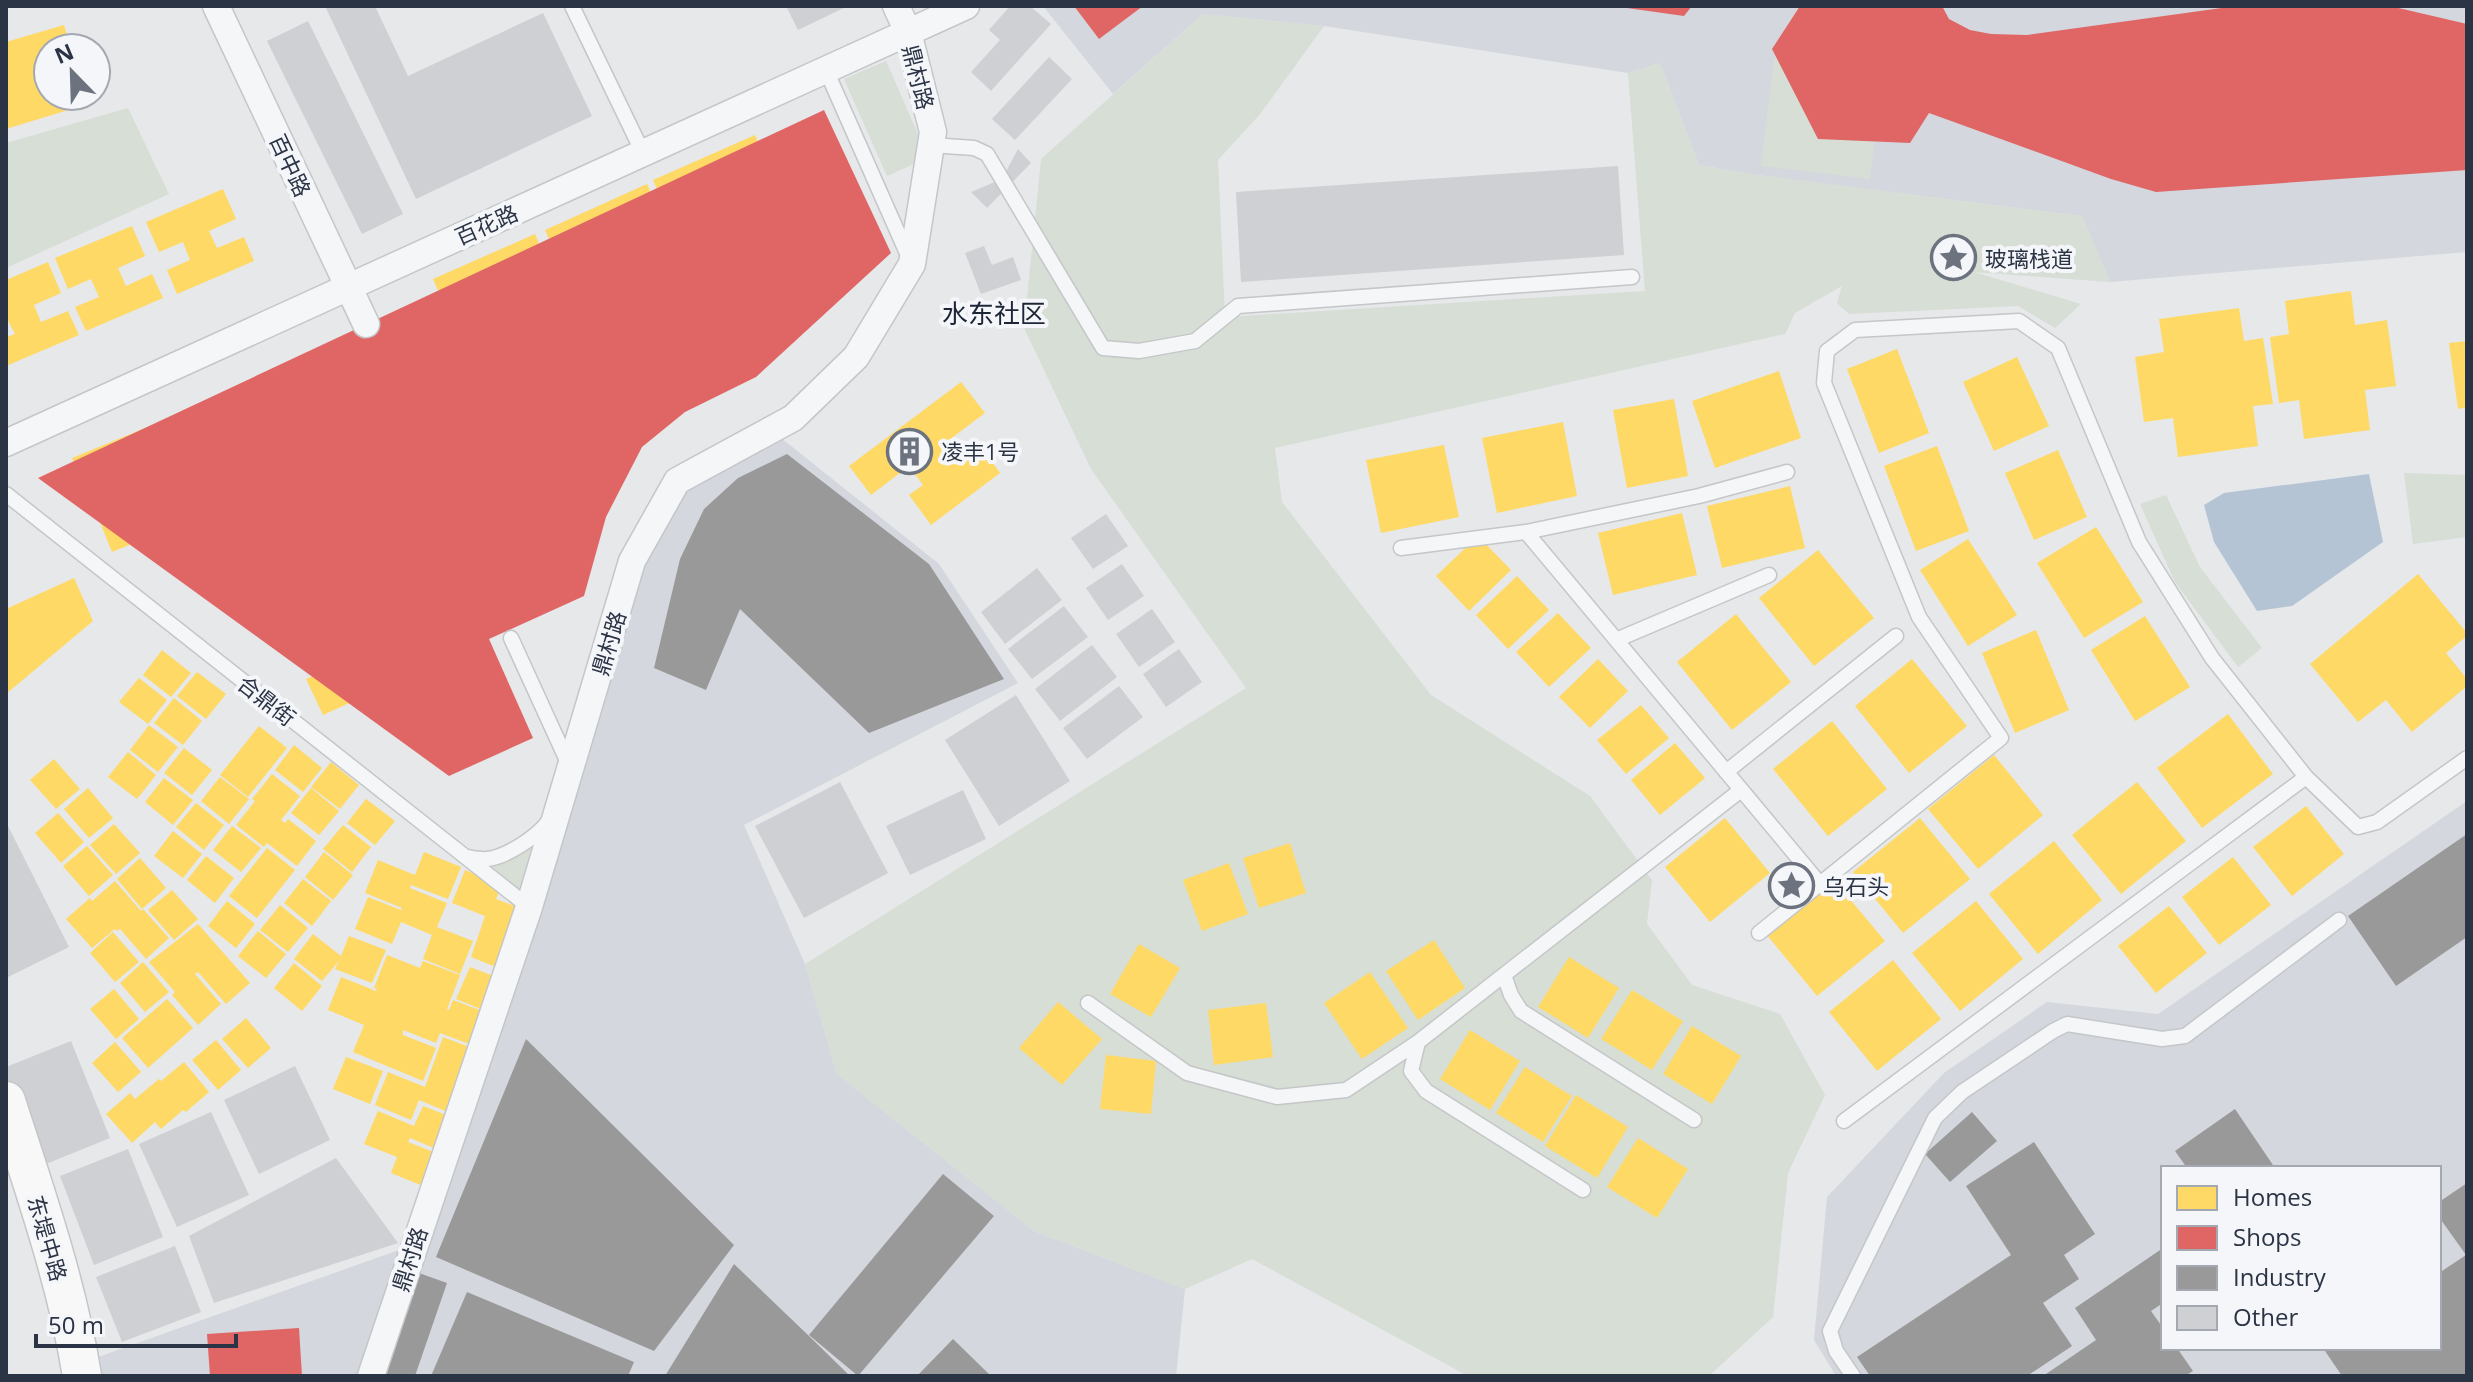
<svg xmlns="http://www.w3.org/2000/svg" width="2473" height="1382" viewBox="0 0 2473 1382" font-family="'Open Sans','Noto Sans SC',sans-serif">
	<rect width="100%" height="100%" fill="#e6e8ea"/>
	<path fill="#d4d7dd" fill-rule="evenodd" d="M1043 6H2467V252L2110 282 2082 216 1757 175 1699 165 1660 63 1628 73 1324 26 1203 14 1113 94Z
		M771 430 939 564 1018 683 744 825 805 964 837 1074 1034 1231 1185 1289 1176 1376H73L70 1367 413 1245 632 561 677 481Z
		M2467 801V1376H1836L1814 1340 1827 1197 1944 1073 2047 1002 2158 1014ZM2163 1168H2439V1348H2163Z"/>
	<path fill="#d6ded6" d="M1203 14 1324 26 1261 113 1218 160 1225 317 1645 291 1628 73 1660 63 1699 165 1757 175 2082 216 2110 282 1974 272 2081 304 2055 328 2018 306 1849 314 1837 303 1842 286 1795 313 1785 334 1275 448 1282 502 1431 695 1590 796 1652 880 1647 924 1692 985 1780 1014 1825 1095 1788 1173 1773 1317 1709 1376H1468L1252 1259 1185 1289 1034 1231 837 1074 805 964 1246 688 1091 469 1024 328 1041 159Z
		M1775 49 1884 62 1870 179 1761 166Z
		M886 61 918 134 914 164 887 176 844 79Z
		M128 108 169 194 6 268V143Z
		M2404 473 2467 475V537L2413 544Z
		M2166 495 2200 567 2262 648 2238 667 2175 582 2140 504Z
		M538 842 524 894 487 865Z"/>
	<path fill="#b4c4d5" d="M2369 474 2383 542 2292 606 2257 611 2214 542 2204 505 2224 493Z"/>
	<path fill="#ffd966" d="M64 25 71 48H48V96H85L88 104 6 129V42Z
		M755 135 768 165 752 172 761 193 781 185 797 221 579 320 564 286 584 277 576 259 561 266 545 230 647 184 661 215 644 222 654 243 692 228 683 210 669 216 653 180Z
		M223 189 236 219 209 231 217 248 244 237 254 261 177 294 167 270 190 260 183 242 159 252 146 222Z
		M857 201 879 250 750 366 676 401 632 438 594 506 569 592 475 378Z
		M132 226 145 256 118 268 126 286 152 274 163 298 86 331 75 307 99 297 91 279 68 289 55 258Z
		M535 234 548 265 532 272 541 293 562 284 577 320 467 369 452 336 472 327 464 309 449 316 433 279Z
		M48 262 61 293 34 305 41 322 68 311 79 335 6 366V337L15 334 6 317V280Z
		M2351 291 2355 325 2387 320 2396 386 2365 390 2370 430 2304 439 2299 400 2279 403 2270 337 2289 334 2285 301Z
		M429 305 453 357 223 463 199 410Z
		M2239 308 2244 341 2263 338 2273 404 2253 406 2258 446 2178 457 2173 418 2144 422 2135 357 2164 352 2159 319Z
		M2467 341V407L2458 409 2449 343Z
		M1897 349 1929 433 1879 453 1847 369Z
		M2017 357 2049 426 1994 451 1963 382Z
		M458 365 547 557 430 611 341 418Z
		M1779 371 1801 438 1715 468 1692 401Z
		M961 382 985 413 945 443 957 459 978 443 1000 473 931 525 909 495 923 485 909 466 871 495 849 466Z
		M1674 399 1688 476 1627 488 1613 410Z
		M189 410 204 446 172 459 179 475 212 461 230 504 112 552 95 510 111 503 104 485 85 492 72 458Z
		M1563 422 1577 496 1497 513 1482 438Z
		M333 426 395 561 285 612 310 658 163 548 246 510 229 471Z
		M1444 445 1459 517 1381 533 1366 460Z
		M1937 446 1969 531 1916 551 1884 466Z
		M2058 450 2087 517 2034 540 2005 473Z
		M1790 486 1805 548 1722 568 1707 506Z
		M1682 513 1697 575 1613 595 1598 533Z
		M2096 527 2143 602 2084 638 2037 563Z
		M1478 536 1511 570 1469 611 1436 576Z
		M1968 539 2017 615 1968 646 1920 570Z
		M1818 550 1874 618 1814 666 1759 598Z
		M404 573 420 609 400 618 407 633 444 617 461 652 323 715 306 679 343 663 336 648 322 654 305 618Z
		M2418 574 2467 633V636L2446 653 2467 679V686L2412 732 2386 700 2358 722 2310 664Z
		M1517 576 1549 610 1508 649 1476 615Z
		M74 578 93 621 6 694V609Z
		M1558 613 1591 648 1549 687 1516 652Z
		M1736 614 1791 682 1732 730 1677 662Z
		M2145 616 2190 687 2135 721 2091 650Z
		M2036 630 2069 710 2015 733 1982 653Z
		M162 650 191 673 171 697 143 675Z
		M1598 659 1628 691 1590 728 1559 697Z
		M1912 659 1967 726 1909 773 1855 706Z
		M197 672 226 694 206 719 177 696Z
		M139 678 167 700 148 724 119 702Z
		M174 698 202 721 183 745 154 723Z
		M1641 705 1669 738 1626 774 1597 740Z
		M2228 714 2273 774 2202 828 2157 768Z
		M1832 721 1887 789 1828 836 1773 769Z
		M149 725 178 747 158 772 130 750Z
		M259 726 287 748 248 797 220 775Z
		M1675 743 1705 778 1660 815 1631 780Z
		M294 745 322 768 303 792 275 770Z
		M184 748 212 770 192 795 164 773Z
		M128 752 156 775 137 799 108 777Z
		M1994 755 2043 815 1978 869 1928 809Z
		M54 759 80 789 56 809 30 780Z
		M331 762 359 785 340 809 311 787Z
		M272 774 300 796 281 820 285 823 288 819 316 841 297 866 267 843 264 847 236 825 255 801 252 799Z
		M220 777 249 799 229 824 201 801Z
		M164 778 193 800 173 825 145 802Z
		M2137 782 2186 841 2121 894 2072 835Z
		M88 788 113 818 89 838 64 809Z
		M311 788 339 811 319 835 291 813Z
		M366 799 395 821 375 845 347 823Z
		M196 803 224 825 204 850 176 827Z
		M2306 806 2344 854 2292 896 2253 847Z
		M58 813 84 842 61 863 35 833Z
		M1725 818 1770 873 1710 922 1665 867Z
		M1920 818 1970 879 1903 933 1853 872Z
		M114 824 140 853 116 874 90 845Z
		M343 825 371 847 352 872 323 849Z
		M232 826 261 848 241 872 213 850Z
		M173 831 202 854 183 878 154 856Z
		M2054 841 2102 900 2038 954 1989 894Z
		M1290 843 1306 893 1259 908 1243 858Z
		M87 846 113 875 89 896 63 866Z
		M267 848 295 870 257 918 229 896Z
		M324 852 353 875 333 900 305 877Z
		M424 852 461 867 448 899 411 885 410 888 447 903 437 927 473 941 460 974 423 959 432 935 401 922 392 944 355 929 368 897 401 910 402 908 365 893 378 860 415 875Z
		M206 856 234 878 215 903 187 880Z
		M2233 857 2271 905 2219 945 2182 897Z
		M140 858 166 888 142 909 117 879Z
		M1229 863 1248 914 1202 931 1183 880Z
		M465 870 502 885 496 899 530 912 508 972 471 957 485 916 452 903Z
		M303 879 331 901 312 926 284 903Z
		M1833 879 1885 941 1817 996 1766 934Z
		M115 881 141 911 143 909 169 938 146 959 120 929 117 931 115 929 92 948 66 919 90 898 92 901Z
		M172 890 198 919 174 940 148 910Z
		M227 901 255 924 236 948 208 926Z
		M1976 901 2023 959 1960 1011 1912 953Z
		M280 905 308 928 288 952 260 930Z
		M2169 906 2207 953 2156 993 2118 946Z
		M198 924 250 983 226 1004 198 972 195 974 221 1004 198 1025 172 995 175 992 149 962Z
		M258 931 286 954 266 978 238 956Z
		M113 932 139 962 115 982 90 953Z
		M313 934 341 956 349 936 386 950 372 983 335 969 339 961 322 981 294 959Z
		M1434 940 1465 988 1418 1020 1386 971Z
		M1139 944 1180 968 1151 1017 1110 994Z
		M387 955 420 968 423 961 460 975 447 1009 449 1010 453 1000 490 1014 477 1047 440 1033 436 1043 403 1030V1035L436 1048 423 1081 353 1052 364 1025 328 1010 341 977 376 991 377 989 374 988Z
		M1569 957 1619 988 1588 1038 1538 1007Z
		M1893 960 1941 1019 1877 1071 1829 1012Z
		M143 962 169 992 145 1012 120 983Z
		M294 963 322 986 302 1011 274 988Z
		M470 967 507 981 493 1014 456 999Z
		M1370 972 1408 1028 1362 1059 1324 1003Z
		M114 989 139 1019 116 1039 90 1009Z
		M1632 990 1683 1021 1652 1070 1601 1039Z
		M167 999 193 1028 148 1068 122 1038Z
		M1058 1002 1102 1039 1062 1085 1019 1048Z
		M1266 1003 1273 1057 1214 1065 1208 1010Z
		M246 1018 271 1048 248 1068 222 1039Z
		M1692 1026 1741 1056 1712 1104 1663 1074Z
		M1470 1030 1520 1061 1490 1110 1440 1079Z
		M443 1037 480 1051 457 1116 419 1100 411 1120 375 1105 388 1072 425 1087Z
		M216 1040 241 1070 218 1090 192 1060Z
		M115 1042 141 1072 118 1092 92 1063Z
		M1106 1055 1156 1061 1151 1114 1100 1109Z
		M346 1057 383 1071 370 1104 333 1089Z
		M184 1062 209 1092 186 1112 183 1110 161 1129 155 1122 132 1143 106 1114 130 1093 135 1099 159 1079 161 1081Z
		M1525 1067 1572 1096 1543 1142 1496 1113Z
		M1576 1095 1628 1127 1597 1178 1545 1146Z
		M423 1106 459 1120 446 1153 410 1138 408 1142 441 1155 428 1188 391 1173 397 1157 364 1144 378 1111 414 1126Z
		M1638 1138 1688 1169 1657 1218 1607 1187Z"/>
	<path fill="#e06666" d="M1074 6H1143L1099 39Z
		M1627 6H1692L1684 16 1627 8Z
		M1800 6H1942L1949 19 1970 30 1991 34 2027 35 2236 6H2390L2467 24V170L2156 192 2111 179 1929 113 1910 143 1818 139 1772 49Z
		M824 110 891 253 756 377 685 412 642 447 606 517 584 596 489 639 533 738 449 776 38 478Z
		M299 1328 302 1376H210L207 1334Z"/>
	<path fill="#999" d="M787 454 929 564 1004 679 869 733 740 609 706 690 654 668 680 559 704 509 738 478Z
		M2467 834V937L2396 986 2348 916Z
		M526 1039 734 1245 654 1351 436 1257Z
		M2235 1109 2275 1168H2187L2175 1151Z
		M1972 1112 1997 1141 1950 1182 1925 1154Z
		M2034 1142 2095 1234 2064 1255 2079 1279 2043 1303 2072 1346 2027 1376H1870L1857 1357 2011 1255 1966 1186Z
		M943 1174 994 1216 858 1376 809 1335Z
		M2467 1183V1376H2342L2323 1348H2439V1273L2466 1255 2439 1217V1202Z
		M2163 1248V1303L2151 1311 2163 1328V1348H2177L2193 1371 2185 1376H2043L2096 1340 2075 1308Z
		M734 1264 809 1336 850 1376H665Z
		M419 1273 447 1283 415 1376H384Z
		M467 1292 634 1362 628 1376H431Z
		M953 1339 991 1376H917Z"/>
	<path fill="#ced0d3" d="M325 6H375L408 76 543 13 592 116 416 199Z
		M786 6H848L798 30Z
		M1010 6H1030L1051 24 991 91 971 72 1000 40 989 30Z
		M308 21 403 214 362 234 267 41Z
		M1049 57 1072 79 1015 140 992 119Z
		M1018 149 1031 163 987 208 971 192 1002 179Z
		M1618 166 1624 255 1241 282 1236 192Z
		M984 246 992 265 1013 257 1021 280 981 294 965 253Z
		M1106 514 1128 546 1093 569 1071 538Z
		M1122 564 1144 596 1108 620 1086 588Z
		M1037 568 1062 600 1005 644 981 612Z
		M1064 606 1088 637 1032 679 1008 649Z
		M1152 609 1175 642 1139 667 1116 634Z
		M1092 645 1117 677 1060 721 1035 689Z
		M1179 649 1202 682 1166 707 1143 674Z
		M1119 686 1143 717 1087 759 1063 728Z
		M1016 695 1070 781 999 826 945 740Z
		M840 782 888 873 804 918 755 826Z
		M963 790 986 839 910 875 886 826Z
		M6 822 69 947 6 978Z
		M71 1041 110 1138 41 1166 6 1077V1067Z
		M295 1066 330 1140 259 1174 224 1100Z
		M211 1112 249 1195 177 1227 139 1144Z
		M128 1149 163 1237 94 1265 60 1176Z
		M336 1158 398 1243 214 1303 189 1236Z
		M175 1246 201 1312 122 1342 96 1277Z"/>
	<g fill="none" stroke-linecap="round" stroke-linejoin="round">
		<defs>
			<path id="lane" d="M572 6 643 153
				M826 70 910 260
				M931 145 974 148 987 154 1103 348 1139 351 1195 341 1238 306 1632 277
				M6 494 529 907
				M1526 532 1820 884
				M1401 548 1526 532 1699 496 1787 472
				M511 638 570 767
				M1616 640 1769 575
				M1726 772 1896 636
				M467 857C473 858 481 860 487 859 506 857 535 838 547 823
				M1759 933 2001 738 1919 617 1824 383 1827 351 1855 330 2019 321 2058 348 2139 542 2212 658 2306 777 2358 827 2377 822 2467 758
				M1504 975 1511 995 1521 1011 1694 1120
				M1088 1003 1187 1073 1277 1097 1346 1090 1418 1042 1741 790
				M1418 1042 1411 1071 1426 1091 1583 1190
				M1844 1121 2306 777
				M1853 1376 1836 1351 1830 1331 1935 1118 1962 1092 2053 1031 2067 1024 2162 1039 2185 1036 2339 920"/>
			<path id="street" d="M216 6 366 324
				M6 443 966 6
				M371 1376 529 907 632 561 677 481 793 418 856 357 912 264 933 132 908 32 896 6"/>
			<path id="secondary" d="M6 1101C35 1192 67 1282 82 1376"/>
		</defs>
		<use href="#lane" stroke="#c4c6c8" stroke-width="17"/>
		<use href="#street" stroke="#c4c6c8" stroke-width="29"/>
		<use href="#secondary" stroke="#c4c6c8" stroke-width="41"/>
		<use href="#lane" stroke="#f5f6f7" stroke-width="14"/>
		<use href="#street" stroke="#f5f6f7" stroke-width="26"/>
		<use href="#secondary" stroke="#f8f8f8" stroke-width="38"/>
	</g>
	<defs>
		<symbol id="sight-ring" viewBox="-11 -11 22 22"><circle r="9.5" fill="#f4f6f9" stroke="#6c737f" stroke-width="1.5"/><path d="M0-6L1.8-2.2L6-1.7L2.9 1.2L3.7 5.4L0 3.3L-3.7 5.4L-2.9 1.2L-6-1.7L-1.8-2.2Z" fill="#6c737f"/></symbol>
		<symbol id="building-ring" viewBox="-11 -11 22 22"><circle r="9.5" fill="#f4f6f9" stroke="#6c737f" stroke-width="1.5"/><path d="M-4-6H4V6H1V3H-1V6H-4ZM-2.5-4.3h1.7v1.8h-1.7ZM.8-4.3h1.7v1.8H.8ZM-2.5-1h1.7V.8h-1.7ZM.8-1h1.7V.8H.8Z" fill="#6c737f"/></symbol>
	</defs>
	<g fill-rule="evenodd">
		<use href="#sight-ring" x="1928" y="232" width="51" height="51"/>
		<use href="#building-ring" x="884" y="426" width="51" height="51"/>
		<use href="#sight-ring" x="1766" y="860" width="51" height="51"/>
	</g>
	<g text-anchor="middle" dominant-baseline="central" stroke-width="8" stroke-linejoin="round" paint-order="stroke">
		<g font-size="22" fill="#2b3445" stroke="#f4f6f9">
			<text transform="translate(919 77) rotate(76)">鼎村路</text>
			<text transform="translate(291 165) rotate(65)">百中路</text>
			<text transform="translate(486 224) rotate(-24)">百花路</text>
			<text transform="translate(608 643) rotate(-73)">鼎村路</text>
			<text transform="translate(267 700) rotate(38)">合鼎街</text>
			<text transform="translate(48 1238) rotate(74)">东堤中路</text>
			<text transform="translate(409 1259) rotate(-72)">鼎村路</text>
		</g>
		<g font-size="22" fill="#2b3445" stroke="#f4f6f9" text-anchor="start">
			<text x="1985" y="258">玻璃栈道</text>
			<text x="941" y="451">凌丰1号</text>
			<text x="1823" y="886">乌石头</text>
		</g>
		<g font-size="26" fill="#1d2536" stroke="#f4f6f9">
			<text x="994" y="313">水东社区</text>
		</g>
	</g>
	<rect width="2473" height="1382" fill="none" stroke="#2b3445" stroke-width="16"/>
	<rect x="2161" y="1166" width="280" height="184" fill="#f4f6f9" stroke="#a4a8b1" stroke-width="2"/>
	<rect x="2177" y="1186" width="40" height="24" fill="#ffd966" stroke="#a4a8b1" stroke-width="2"/>
	<text x="2233" y="1206" font-size="24" fill="#2b3445">Homes</text>
	<rect x="2177" y="1226" width="40" height="24" fill="#e06666" stroke="#a4a8b1" stroke-width="2"/>
	<text x="2233" y="1246" font-size="24" fill="#2b3445">Shops</text>
	<rect x="2177" y="1266" width="40" height="24" fill="#999999" stroke="#a4a8b1" stroke-width="2"/>
	<text x="2233" y="1286" font-size="24" fill="#2b3445">Industry</text>
	<rect x="2177" y="1306" width="40" height="24" fill="#ced0d3" stroke="#a4a8b1" stroke-width="2"/>
	<text x="2233" y="1326" font-size="24" fill="#2b3445">Other</text>
	<g transform="translate(72 72) rotate(337)"><circle r="38" fill="#f4f6f9" stroke="#a4a8b1" stroke-width="2"/>
	<path d="M0-6L14 30L0 20L-14 30Z" fill="#6c737f"/>
	<text y="-12" font-size="22" font-weight="bold" text-anchor="middle" fill="#2b3445">N</text>
	</g>
	<path d="M36 1334v12h200v-12" fill="none" stroke="#2b3445" stroke-width="4"/>
	<text x="48" y="1334" font-size="24" fill="#2b3445" stroke="#f4f6f9" stroke-width="6" paint-order="stroke">50 m</text>
</svg>
